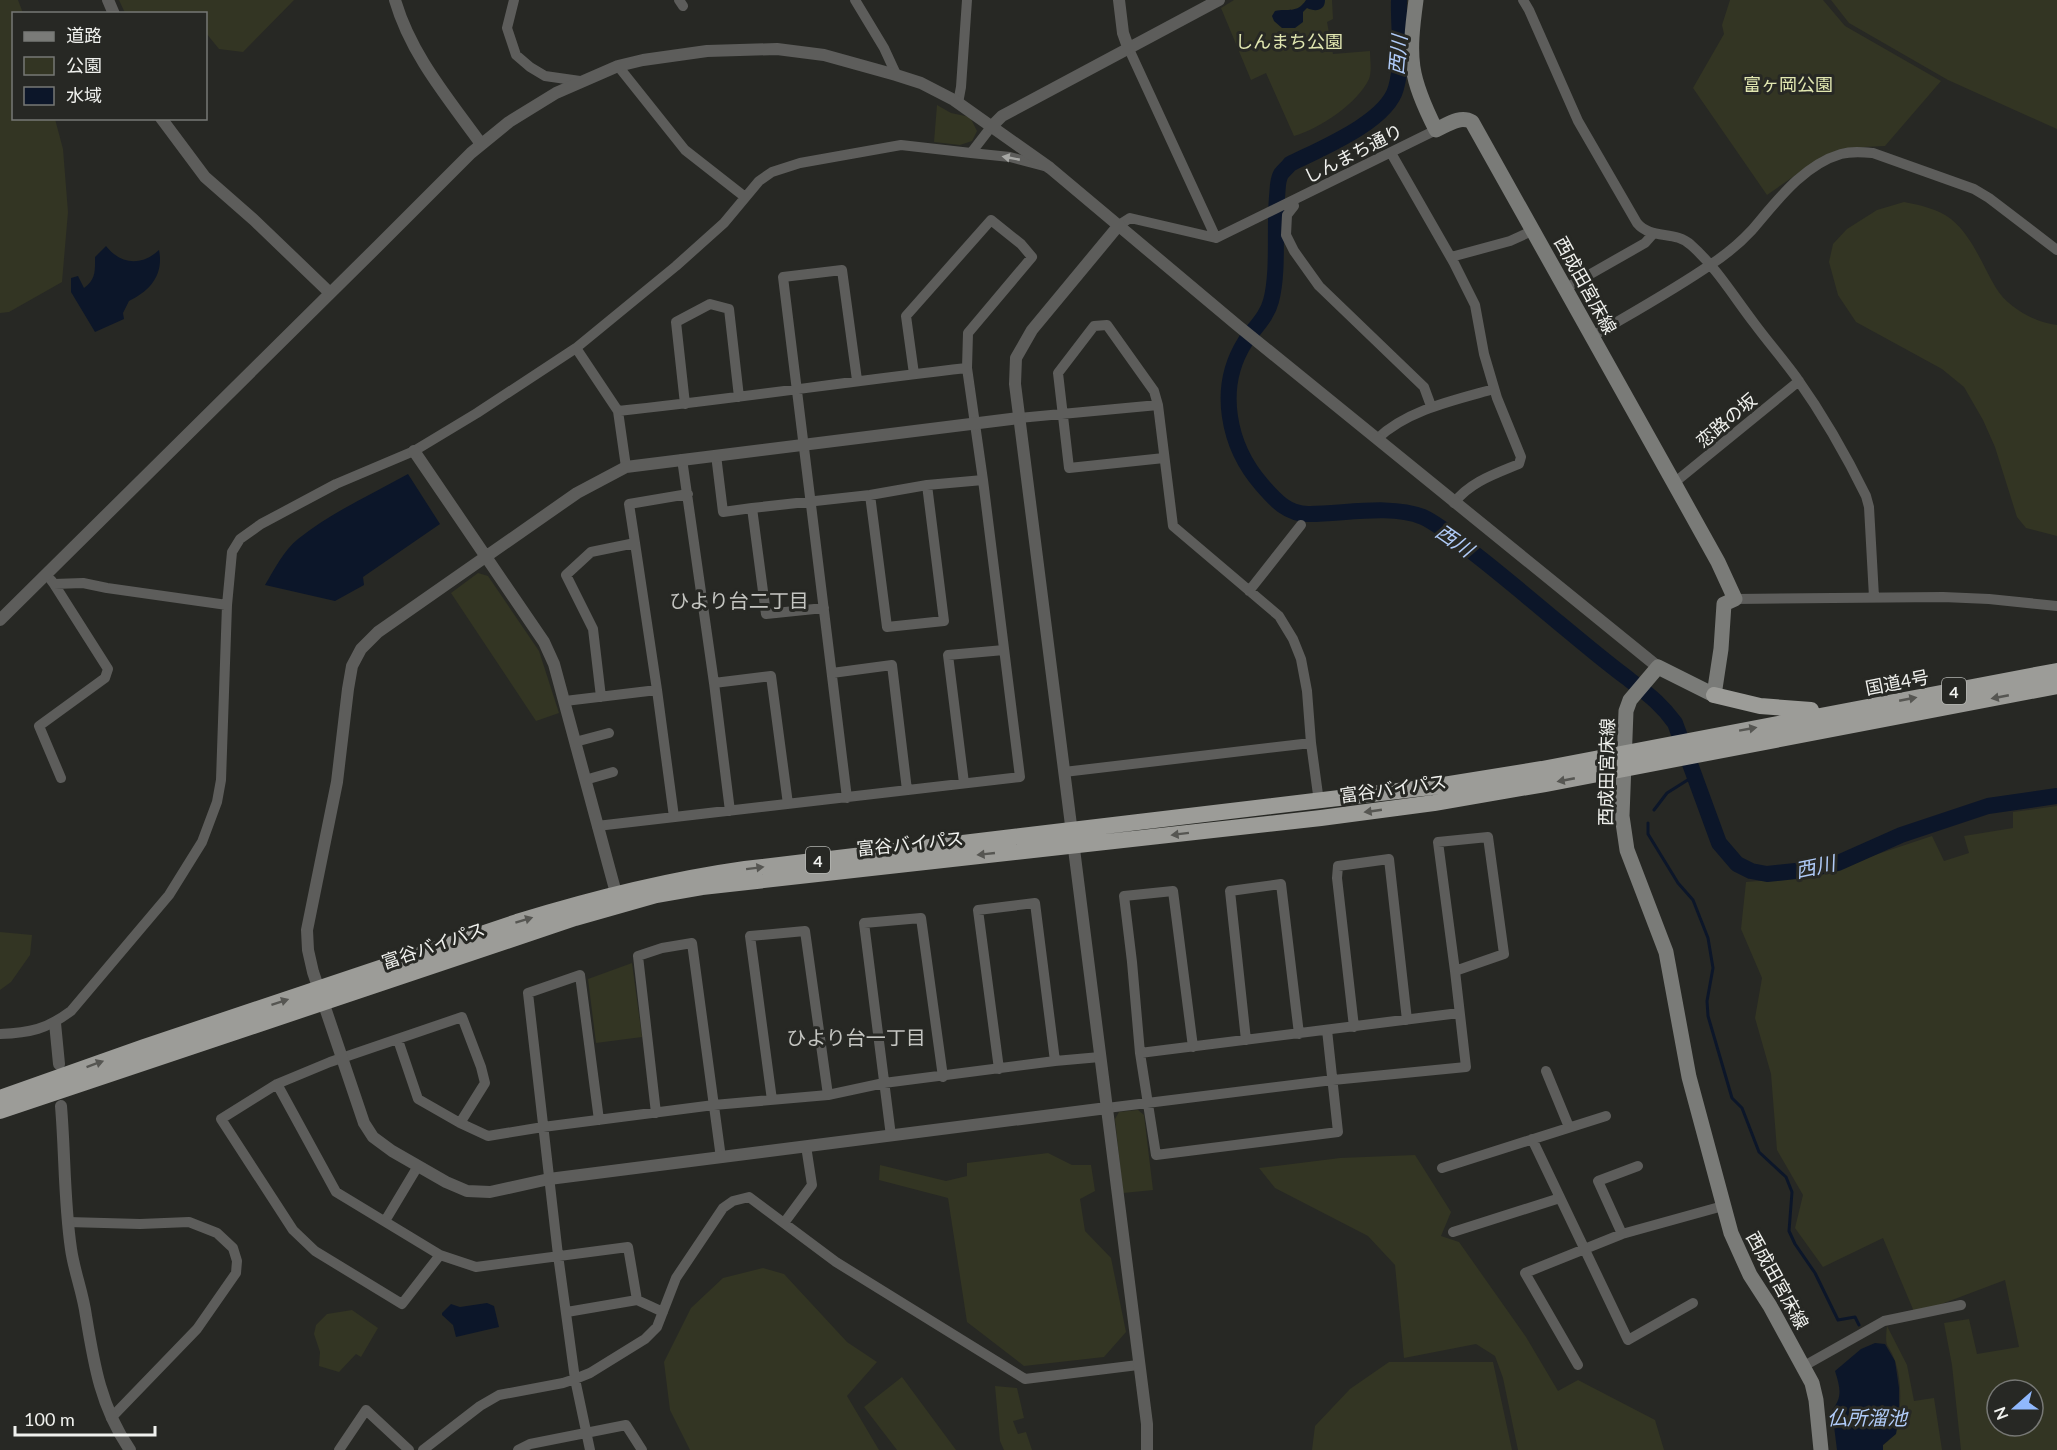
<svg xmlns="http://www.w3.org/2000/svg" width="2057" height="1450" viewBox="0 0 2057 1450" font-family="Lato,'Noto Sans JP',sans-serif">
	<rect width="100%" height="100%" fill="#272824"/>
	<path fill="#333523" fill-rule="evenodd" d="M0 0H18L23 13 14 14V118L55 119 63 149 68 212 62 282 9 312 0 313Z
		M119 0H294L243 52 219 49 206 33V14L125 13Z
		M1234 0H1332L1333 19 1327 22 1333 54 1370 51C1370 60 1372 71 1369 79 1358 103 1319 129 1294 136L1266 73 1251 80 1221 8Z
		M1730 0H1823L1845 26 1941 81 1885 146 1864 147 1823 156 1767 195 1693 88 1724 34 1722 25Z
		M1831 0H2057V129L1948 80 1849 23Z
		M937 105 951 113 970 117 977 131 972 141 960 145 934 142Z
		M1904 202C1920 205 1938 209 1951 219 1973 237 1982 265 1996 288 2008 308 2036 323 2057 325V536L2026 528 2017 517 1995 447 1983 420 1964 387 1942 369 1856 322 1838 295 1829 262 1833 244 1847 229 1877 210Z
		M478 573 488 576 539 651 559 713 536 721 451 593Z
		M2057 806V1450H1961L1952 1365 1944 1323 1969 1319 1977 1354 2019 1347 2005 1280 1915 1314 1883 1238 1823 1267 1795 1228 1803 1195 1777 1150 1771 1074 1755 1018 1762 978 1741 929 1746 882 1809 877 1932 836 1944 861 1969 853 1964 836 2013 828V812ZM1997 1390H2033V1426H1997Z
		M0 932 32 935 30 955 11 982 0 990Z
		M632 963 642 1037 596 1043 588 979Z
		M1138 1110 1144 1115 1153 1190 1123 1193 1115 1119 1119 1112Z
		M1048 1153 1072 1165H1091L1095 1191 1080 1199 1085 1231 1111 1258 1126 1332 1104 1357 1024 1366 967 1322 948 1198 879 1180 880 1165 946 1181 967 1176V1163Z
		M1415 1155 1451 1212 1441 1236 1459 1242 1526 1337 1558 1391 1578 1380 1655 1420 1664 1450H1518L1503 1378 1495 1356 1476 1344 1404 1358 1395 1265 1368 1236 1275 1188 1259 1168 1340 1158Z
		M763 1268 784 1274 847 1342 877 1362 847 1396 879 1450H690L670 1410 664 1362 691 1308 723 1278Z
		M352 1310 378 1328 361 1357 356 1354 339 1372 319 1366 320 1352 314 1334 316 1325 327 1314Z
		M1887 1326 1907 1365 1914 1401 1934 1398 1942 1450H1883V1445C1904 1432 1903 1383 1895 1361 1889 1342 1884 1351 1887 1326Z
		M1389 1362H1493L1512 1450H1312L1315 1426 1350 1389Z
		M902 1377 956 1450H897L864 1407Z
		M995 1386 1017 1388 1024 1418 1013 1421 1018 1434 1026 1432 1032 1450H1004L1000 1441Z"/>
	<path fill="#0c1629" d="M1306 0H1325C1325 11 1315 12 1307 8L1303 12V22L1295 28H1282L1274 21 1272 16 1275 11C1288 8 1297 14 1306 0Z
		M106 246C121 265 142 266 159 250 164 275 150 291 129 301L123 313 124 319 95 332 71 292V278L78 276 84 288C96 279 95 271 95 257Z
		M408 474 440 524 363 577 364 585 335 601 265 585C274 570 284 550 298 539 330 513 372 494 408 474Z
		M487 1303 494 1306 499 1327 456 1337 453 1325 442 1315V1313L451 1304 460 1307Z
		M1875 1343 1885 1344 1895 1361 1899 1388V1418L1896 1434 1883 1445V1450H1837L1832 1410C1843 1397 1840 1387 1835 1371L1861 1349Z"/>
	<g fill="none" stroke-linecap="round" stroke-linejoin="round">
		<path stroke="#0c1629" stroke-width="3" d="M1654 810 1667 793 1694 776
			M1648 823V834L1678 883 1693 900 1708 938 1713 968 1707 1001 1708 1016 1732 1098 1742 1108 1759 1152 1786 1177 1792 1192 1789 1231 1795 1244 1815 1273 1838 1320 1855 1317 1859 1325"/>
		<path stroke="#0c1629" stroke-width="16" d="M1399 0C1398 28 1404 60 1396 88 1387 122 1320 149 1290 164 1287 168 1283 171 1281 174 1277 181 1278 189 1277 197 1274 229 1279 271 1271 301 1267 317 1254 328 1245 342 1216 388 1228 446 1262 485 1275 500 1288 515 1310 514 1344 514 1390 504 1423 517 1440 525 1456 539 1471 551 1501 574 1530 599 1559 623 1581 641 1603 660 1626 677 1646 693 1659 701 1675 723L1719 843 1737 864 1751 871 1767 874 1805 870 1838 863 1901 835 1988 806 2057 796"/>
		<path stroke="#5d5d5b" stroke-width="10" d="M514 0 507 28 516 55 530 67 545 76 580 81
			M679 0 683 6
			M855 0 884 48 896 74
			M1523 0 1529 10 1578 121 1637 223C1651 240 1675 230 1691 245 1716 267 1734 297 1754 323 1768 342 1783 359 1796 377 1823 415 1846 455 1866 496L1869 507 1874 597
			M1128 47 1216 238
			M618 66 685 150 745 197
			M958 103 961 87 967 0
			M971 153 1010 157 1044 166
			M1391 153 1454 263 1475 305 1484 354 1497 398 1521 457 1519 464C1495 474 1470 482 1454 503
			M1293 202 1294 206 1287 215 1286 235 1294 251 1319 286 1424 387 1431 406
			M1119 225 1130 218 1216 238 1436 130
			M1451 257 1510 241 1534 230
			M1566 288 1645 243 1653 234
			M1593 336C1632 313 1672 291 1710 265 1724 256 1740 243 1752 230 1776 202 1803 165 1841 154 1852 151 1862 152 1873 153L1974 189 1989 198 2057 250
			M576 348 618 411 626 467
			M685 404 676 322 710 304 729 309 739 397
			M1158 405 1154 391 1107 325 1094 326 1058 373 1069 468 1164 458
			M618 411C735 399 850 381 967 368
			M1019 418 1158 405 1173 526 1279 616 1293 639 1301 659 1307 691 1311 743 1319 802
			M1377 439C1407 410 1455 400 1494 389
			M716 455 723 512 752 508
			M682 459 714 683
			M1674 483 1799 381
			M870 495 887 627 944 621 927 485
			M635 543 629 504 688 494
			M51 580 54 584 83 583 107 588 227 605
			M54 584 108 669 105 678 39 726 61 778
			M1249 591 1301 525
			M1735 599 1943 597 1989 599 2057 606
			M824 608 766 614 752 508 870 495 927 485 983 480
			M832 673 892 665 907 790
			M601 697 593 629 566 575 591 552 635 543 657 690
			M565 701 657 690 674 817
			M575 742 609 733
			M1064 772 1311 743
			M585 780 613 772
			M964 783 948 655 1004 650
			M847 798 783 277 842 270 857 380
			M730 811 714 683 771 676 788 804
			M597 826 1020 777 983 480 967 368 968 333 1032 257 1021 244 991 220 906 316 914 374
			M1488 837 1504 954 1455 971 1438 842Z
			M1354 1027 1337 878 1338 866 1389 859 1407 1020
			M0 1034C30 1033 47 1029 71 1011L169 895 202 842 217 802 221 780 227 605 232 552 240 539 261 524 336 484 414 451 477 413 576 348 676 266 724 223 759 181 772 172 800 163 901 145 971 153 991 127
			M398 1040 418 1099 460 1123
			M1246 1040 1230 891 1281 884 1299 1034
			M1193 1047 1173 891 1124 896 1132 962 1140 1053 1156 1155 1338 1132 1327 1030
			M1140 1053 1459 1013
			M1055 1061 1100 1057
			M1546 1071 1569 1127
			M277 1084 336 1192 440 1255 476 1267 628 1247 637 1300
			M772 1100 750 936 805 931 828 1095
			M1107 1108 1333 1080 1466 1067 1455 971
			M656 1113 638 956 662 948 692 943 721 1158
			M891 1136 864 923 921 918 943 1077
			M1532 1139 1628 1340 1693 1303
			M1442 1168 1606 1116
			M385 1221 418 1166
			M68 1222 140 1224 189 1222 217 1233 233 1248 237 1261 236 1273 197 1329 111 1418
			M784 1223 812 1185 806 1146
			M1453 1232 1560 1198
			M1622 1234 1598 1181 1638 1166
			M440 1255 402 1304 315 1251 293 1230 221 1119 277 1084 330 1062 462 1017 481 1067 485 1083 460 1123 488 1136 543 1127 714 1105 828 1095 884 1083 1055 1061 1035 903 978 910 999 1069
			M567 1312 637 1300 663 1312
			M1578 1365 1525 1273 1622 1234 1723 1206
			M1804 1366 1884 1321 1961 1305
			M339 1450 366 1410 409 1450
			M423 1450 480 1406 499 1395 563 1383 575 1379 590 1373 645 1339 657 1327 676 1278 723 1208 733 1201 749 1197 836 1262 1025 1379 1138 1365
			M518 1450 530 1444 626 1425 642 1450
			M590 1450 575 1379 558 1255 528 993 580 975 599 1120"/>
		<path stroke="#5d5d5b" stroke-width="12" d="M108 0 114 14
			M395 0C411 55 448 98 481 144
			M1119 0 1123 33 1128 47
			M161 118 205 177 254 220 330 293
			M991 127 1002 116 1219 0
			M1119 225 1032 330 1016 358 1015 384 1147 1424V1450
			M1019 418 626 467 577 493 378 632 361 649 352 666 348 689 337 782 307 930 308 950 313 972 364 1123 373 1137 392 1151 446 1182 467 1191 490 1192 549 1179 1107 1108
			M414 451 544 642 554 664 616 893
			M0 620 379 245 471 153 509 122 556 93 618 66 643 60 707 51 777 49 824 55 896 75 921 83 954 100 1050 168 1237 325 1658 667
			M55 1023 59 1064
			M61 1106C65 1153 64 1202 71 1249 74 1271 83 1293 86 1316 94 1365 101 1408 130 1450"/>
		<path stroke="#7a7b78" stroke-width="15" d="M1416 0C1408 59 1409 76 1436 130 1447 125 1460 115 1472 122L1674 483 1718 562 1735 599 1724 604 1721 649 1714 695 1658 667 1630 700 1626 711 1622 816 1627 850 1666 952 1689 1077 1731 1233 1750 1275 1770 1306 1812 1383 1816 1400 1821 1450"/>
		<path stroke="#9c9c98" stroke-width="16" d="M1714 695 1760 706 1811 710
			M0 1098 144 1047 517 922C592 899 667 880 745 869L1431 787 1542 769 2057 671
			M0 1111 575 918 656 895 702 887 1321 818 1434 803 1545 784 2057 686"/>
	</g>
	<defs><path id="oneway-solid" d="M-6-.8H1V-3.2L6.5 0L1 3.2V.8H-6Z" transform="scale(1.5)"/></defs>
	<use fill="#a6a7a4" href="#oneway-solid" transform="translate(1011 158) rotate(-169)"/>
	<g fill="#565652">
		<use href="#oneway-solid" transform="translate(2000 697) rotate(169)"/>
		<use href="#oneway-solid" transform="translate(1908 699) rotate(-11)"/>
		<use href="#oneway-solid" transform="translate(1748 729) rotate(-10)"/>
		<use href="#oneway-solid" transform="translate(1566 780) rotate(169)"/>
		<use href="#oneway-solid" transform="translate(1373 811) rotate(172)"/>
		<use href="#oneway-solid" transform="translate(1180 834) rotate(173)"/>
		<use href="#oneway-solid" transform="translate(986 854) rotate(174)"/>
		<use href="#oneway-solid" transform="translate(755 868) rotate(-7)"/>
		<use href="#oneway-solid" transform="translate(524 920) rotate(-17)"/>
		<use href="#oneway-solid" transform="translate(280 1002) rotate(-18)"/>
		<use href="#oneway-solid" transform="translate(95 1064) rotate(-20)"/>
	</g>
	<g text-anchor="middle" dominant-baseline="central" stroke-width="6" stroke-linejoin="round" paint-order="stroke">
		<g fill="#272824" stroke="#b4b5b1" stroke-width="1.5">
			<rect x="1942" y="678" width="24" height="26" rx="4.5"/>
			<rect x="806" y="847" width="24" height="26" rx="4.5"/>
		</g>
		<g font-size="16" font-weight="bold" fill="#f0f1ee">
			<text x="1954" y="691">4</text>
			<text x="818" y="860">4</text>
		</g>
		<g font-size="18" fill="#e1e7b1" stroke="#272824">
			<text x="1289" y="41">しんまち公園</text>
			<text x="1788" y="84">富ヶ岡公園</text>
		</g>
		<g font-size="18" fill="#f0f1ee" stroke="#272824">
			<text transform="translate(1353 153) rotate(-27)">しんまち通り</text>
			<text transform="translate(1586 285) rotate(61)">西成田宮床線</text>
			<text transform="translate(1726 420) rotate(-40)">恋路の坂</text>
			<text transform="translate(1897 682) rotate(-11)">国道4号</text>
			<text transform="translate(1606 772) rotate(-89)">西成田宮床線</text>
			<text transform="translate(1393 788) rotate(-8)">富谷バイパス</text>
			<text transform="translate(910 843) rotate(-6)">富谷バイパス</text>
			<text transform="translate(433 945) rotate(-19)">富谷バイパス</text>
			<text transform="translate(1778 1280) rotate(61)">西成田宮床線</text>
		</g>
		<g font-size="20" font-style="italic" fill="#b0cbf8" stroke="#272824">
			<text transform="translate(1397 55) rotate(-85)">西川</text>
			<text transform="translate(1455 540) rotate(35)">西川</text>
			<text transform="translate(1815 866) rotate(-12)">西川</text>
			<text x="1867" y="1417">仏所溜池</text>
		</g>
		<g font-size="20" fill="#c4c5c1" stroke="#272824">
			<text x="739" y="600">ひより台二丁目</text>
			<text x="856" y="1037">ひより台一丁目</text>
		</g>
	</g>
	<rect x="12" y="12" width="195" height="108" fill="#272824" stroke="#777875" stroke-width="1.5"/>
	<rect x="24" y="32" width="30" height="9" fill="#7a7b78" stroke="#777875" stroke-width="1.5"/>
	<text x="66" y="42" font-size="18" fill="#f0f1ee">道路</text>
	<rect x="24" y="57" width="30" height="18" fill="#333523" stroke="#777875" stroke-width="1.5"/>
	<text x="66" y="72" font-size="18" fill="#f0f1ee">公園</text>
	<rect x="24" y="87" width="30" height="18" fill="#0c1629" stroke="#777875" stroke-width="1.5"/>
	<text x="66" y="102" font-size="18" fill="#f0f1ee">水域</text>
	<g transform="translate(2015 1408) rotate(249)"><circle r="28" fill="#272824" stroke="#777875" stroke-width="1.5"/>
	<path d="M0-4.5L10 22L0 15L-10 22Z" fill="#90b8fd"/>
	<text y="-9" font-size="16" font-weight="bold" text-anchor="middle" fill="#f0f1ee">N</text>
	</g>
	<path d="M15 1426v9h140v-9" fill="none" stroke="#f0f1ee" stroke-width="3"/>
	<text x="24" y="1426" font-size="18" fill="#f0f1ee" stroke="#272824" stroke-width="4.5" paint-order="stroke">100 m</text>
</svg>
